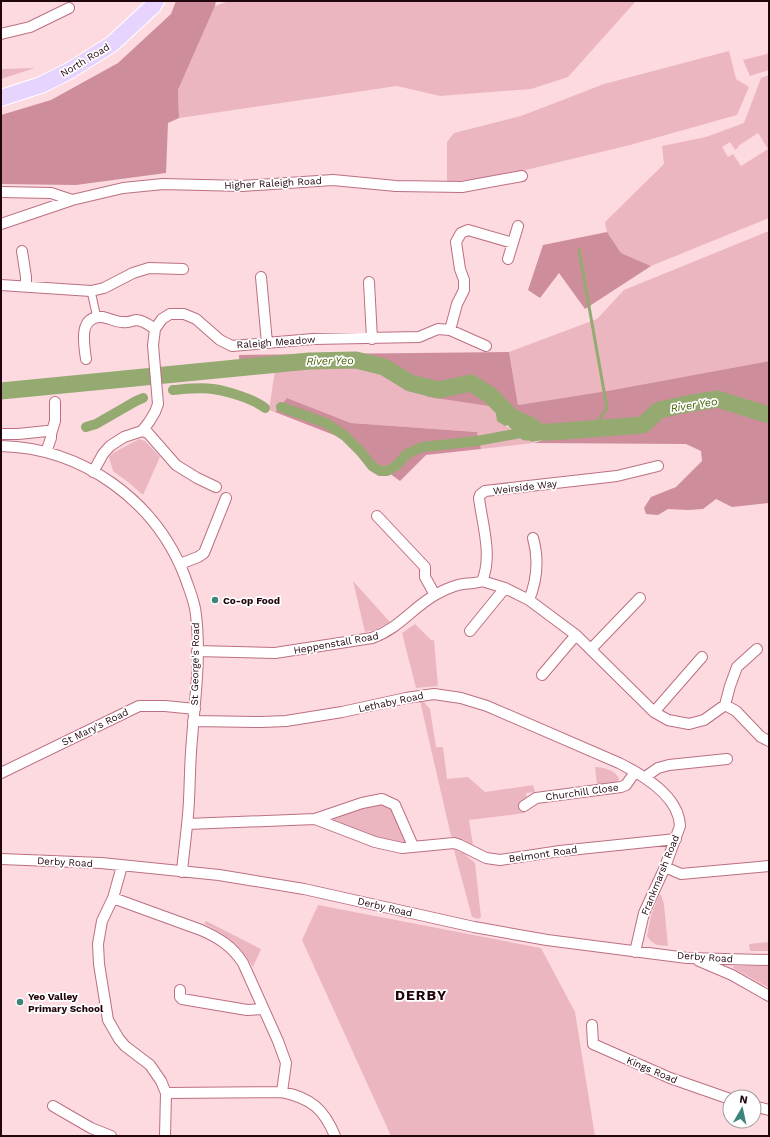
<svg xmlns="http://www.w3.org/2000/svg" width="770" height="1137" viewBox="0 0 770 1137" font-family="'Work Sans',sans-serif">
	<rect width="100%" height="100%" fill="#fddae0"/>
	<path fill="#ecb6c0" fill-rule="evenodd" d="M229 1H636L568 77 531 89 440 96 397 86 179 118 178 90 215 6Z
		M729 51 736 79 749 87 737 115 630 145 492 178 447 182V142L454 133 521 116 604 84Z
		M769 51V70L750 76 743 60 767 54Z
		M35 68 1 79V69Z
		M769 75V218L651 266 621 253 607 232 605 222 664 164 662 146 706 137 744 123 761 78ZM758 133 768 149 741 166 733 154 728 157 722 147 730 142 735 150 739 147 738 146Z
		M769 231V361L607 391 518 405 509 352 597 319 624 290Z
		M360 365 428 397 495 407 498 421 533 443 481 449 477 432 351 423 287 398 275 412 269 410 275 370Z
		M139 439 145 441 160 457 143 495 128 482 113 471 109 457 113 453Z
		M353 581 390 622 375 630 365 632Z
		M415 624 431 640H434L438 686 416 688 402 633Z
		M420 701 424 702 430 709 436 747H443L447 779 468 777 485 792 533 785 535 792 526 793 527 798 519 804 525 813 469 820 473 845 464 840 451 836Z
		M595 767C603 767 616 770 619 779L617 782 597 785Z
		M362 803 395 805 413 846 403 848 316 819Z
		M454 850 463 853 475 863 481 917 478 919 472 917Z
		M659 895H661L664 904 668 946C657 945 654 946 647 936L651 915Z
		M318 905 541 948 575 1012 595 1136H391L302 940Z
		M206 921 261 949 253 967C240 945 227 935 204 924Z
		M769 942V951H750L749 944Z
		M734 966H769V988L733 968Z"/>
	<path fill="#ce8d9a" d="M176 1H216L215 6 178 90 179 118 168 123 166 173 76 185 1 184V115L51 100 118 63 171 14Z
		M607 232 621 253 651 266 585 309 559 273 540 298 528 290 543 245Z
		M509 352 518 405 607 391 769 361V503L732 507 716 499 703 509 688 510 668 509 658 515 646 514 644 508 651 497 676 487 702 461 701 451 686 444 533 443 558 436 504 405 495 407 428 397 362 365 275 370 240 371 239 355Z
		M287 398 351 423 477 432 481 449 426 455 400 481 339 437 275 412Z"/>
	<path fill="#94aa71" d="M504 405 533 417 559 436 532 442 517 433 514 423 505 426 497 421 495 407Z"/>
	<g fill="none" stroke-linecap="round" stroke-linejoin="round">
		<path stroke="#94aa71" stroke-width="3" d="M579 250 607 408 594 428"/>
		<path stroke="#94aa71" stroke-width="10" d="M173 390C186 389 200 387 213 389 227 391 254 399 265 408
			M281 407 326 423 345 436 361 452 372 466 380 471H387L396 466 407 454 422 447 477 441 526 432
			M86 427 96 424 136 401 143 398"/>
		<path stroke="#94aa71" stroke-width="17" d="M1 391 309 361 356 360 384 367 410 383 438 390 471 383 490 395 526 432H550L643 425 659 410 687 404 717 399 769 415"/>
		<defs>
			<path id="pedestrian" d="M91 291 97 318"/>
			<path id="minor" d="M1 34 30 27 69 8
				M1 192 51 193 72 200 123 188 163 184 242 186 333 180 396 186 462 187 522 176
				M1 224 72 200
				M22 251 26 277V287
				M508 259 518 226
				M261 277 267 343
				M369 282 372 339
				M1 285 91 291 104 288 133 273 149 268 183 269
				M450 330 457 304 464 290V280L460 269 456 242 461 233 468 230 513 243
				M86 359C84 344 78 316 102 317 109 318 116 322 123 322 128 323 132 321 136 320 143 320 149 325 155 329
				M142 431 148 433 176 465 197 478 216 487
				M1 434H18L47 431 51 434V438L46 452
				M51 434 55 421V402
				M1 446C83 448 156 501 185 577 189 589 195 602 196 615 201 656 195 698 192 739 190 759 190 779 189 800 188 824 184 848 182 872
				M93 472 103 454 110 446 124 437 142 431 149 422 155 412 158 404 153 345 155 329 162 319 170 314H184L196 319 220 340 232 346 313 339 419 337 438 329 450 330 486 346
				M377 516 425 567V577L435 595
				M180 564 198 557 204 553 226 498
				M482 581 505 588 529 600 576 635 654 712 668 720 689 724 704 720 725 705 736 711 761 737 769 741
				M482 581C493 556 482 523 479 498L480 495 485 491 617 476 658 466
				M529 600C537 580 539 559 533 538
				M470 631 505 588
				M591 649 640 598
				M197 651 275 653 372 638C400 628 412 608 435 595 442 591 451 587 458 585 466 583 475 584 482 581
				M542 675 576 635
				M725 705 730 686 737 667 757 649
				M654 712 702 657
				M193 721 262 722 286 721 342 712 406 698 434 694 461 698 487 706 619 763C643 775 679 796 680 826L665 867 644 913 635 952
				M1 773 139 706H165L195 709
				M645 777 658 768 669 765 727 759
				M524 806 536 798 621 787 626 785 635 772
				M315 819 362 803 382 799 395 805 413 846
				M187 824 315 819 375 842 402 848 454 843 460 845 486 858 500 860 560 851 676 839
				M1 859 101 863 219 875 304 889 474 927 547 940 687 958 769 960
				M122 866 113 898 102 921 98 944 99 964 108 1020 119 1039 125 1046 150 1065 161 1081 166 1093 165 1136
				M665 867 681 874 769 866
				M113 898 201 930C219 938 232 946 243 963L278 1041 286 1063 282 1092 166 1093
				M699 961 732 975 769 996
				M180 990V997L182 999 247 1010 263 1009
				M592 1025 593 1044 670 1078 730 1099
				M282 1092C311 1098 324 1109 335 1136
				M53 1106 91 1128 111 1136
				M754 1106 769 1110"/>
			<path id="primary" d="M1 98 41 85 69 71 112 44 153 6 156 1"/>
		</defs>
		<use href="#pedestrian" stroke="#bc6f81" stroke-width="9"/>
		<use href="#minor" stroke="#bc6f81" stroke-width="12"/>
		<use href="#primary" stroke="#fff" stroke-width="18"/>
		<use href="#pedestrian" stroke="#fff" stroke-width="7"/>
		<use href="#minor" stroke="#fff" stroke-width="10"/>
		<use href="#primary" stroke="#e6d3fe" stroke-width="16"/>
	</g>
	<g fill="#3d847c" stroke="#fff" stroke-width="1.5">
		<circle cx="215" cy="600" r="4"/>
		<circle cx="20" cy="1002" r="4"/>
	</g>
	<g text-anchor="middle" dominant-baseline="central" stroke-width="3.5" stroke-linejoin="round" paint-order="stroke">
		<g font-size="10" fill="#21050d" stroke="#fff">
			<text transform="translate(85 60) rotate(-31)">North Road</text>
			<text transform="translate(273 183) rotate(-3)">Higher Raleigh Road</text>
			<text transform="translate(276 342) rotate(-4)">Raleigh Meadow</text>
			<text transform="translate(525 487) rotate(-7)">Weirside Way</text>
			<text transform="translate(336 643) rotate(-10)">Heppenstall Road</text>
			<text transform="translate(195 664) rotate(-89)">St George's Road</text>
			<text transform="translate(391 702) rotate(-12)">Lethaby Road</text>
			<text transform="translate(95 727) rotate(-26)">St Mary's Road</text>
			<text transform="translate(582 792) rotate(-8)">Churchill Close</text>
			<text transform="translate(543 854) rotate(-8)">Belmont Road</text>
			<text transform="translate(65 862) rotate(3)">Derby Road</text>
			<text transform="translate(660 875) rotate(-68)">Frankmarsh Road</text>
			<text transform="translate(385 907) rotate(13)">Derby Road</text>
			<text transform="translate(705 957) rotate(4)">Derby Road</text>
			<text transform="translate(652 1070) rotate(23)">Kings Road</text>
		</g>
		<g font-size="10" font-weight="bold" fill="#21050d" stroke="#fff" text-anchor="start">
			<text x="223" y="600">Co-op Food</text>
			<text x="28" y="996">Yeo Valley<tspan x="28" dy="12">Primary School</tspan></text>
		</g>
		<g font-size="11" font-style="italic" fill="#486107" stroke="#fff">
			<text transform="translate(330 361) rotate(-1)">River Yeo</text>
			<text transform="translate(694 405) rotate(-9)">River Yeo</text>
		</g>
		<g font-size="14" font-weight="bold" letter-spacing="1" fill="#21050d" stroke="#fff">
			<text x="421" y="995">DERBY</text>
		</g>
	</g>
	<rect width="770" height="1137" fill="none" stroke="#21050d" stroke-width="4"/>
	<g transform="translate(742 1109) rotate(9)"><circle r="19" fill="#ffffff" stroke="#a69b9e"/>
	<path d="M0-3L7 15L0 10L-7 15Z" fill="#3d847c"/>
	<text y="-6" font-size="11" font-weight="bold" text-anchor="middle" fill="#21050d">N</text>
	</g>
</svg>
